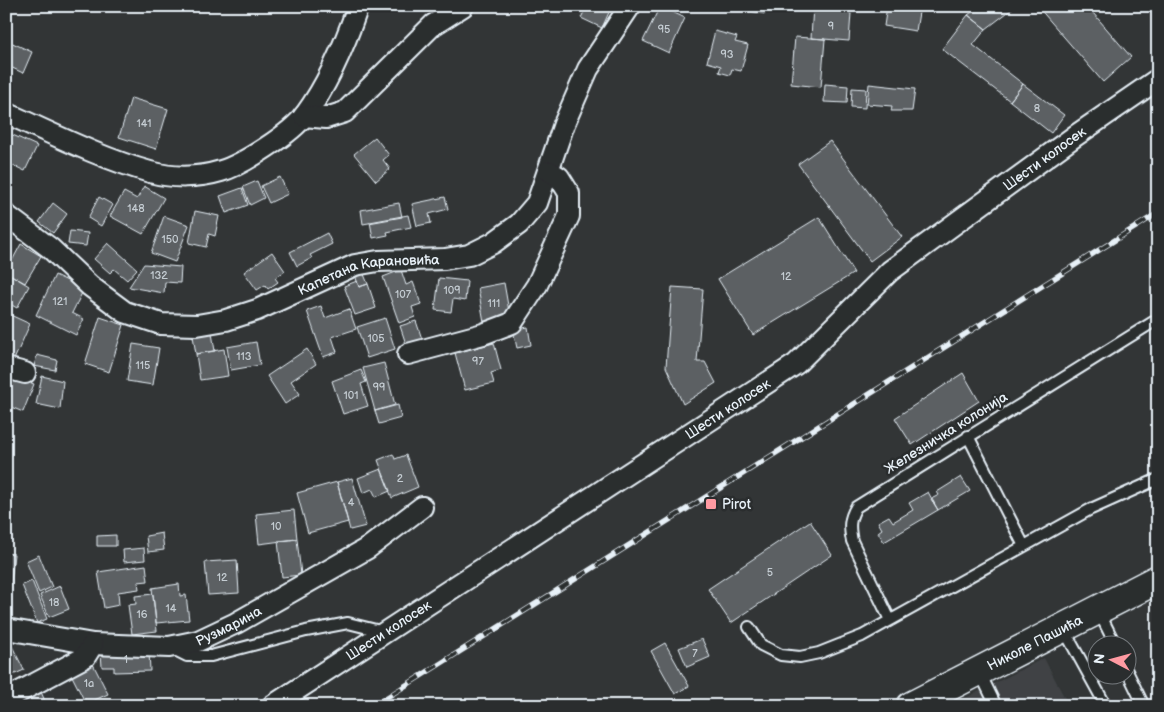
<svg xmlns="http://www.w3.org/2000/svg" width="1164" height="712" viewBox="0 0 1164 712" font-family="'Balsamiq Sans',sans-serif">
	<rect width="100%" height="100%" fill="#323536"/>
	<filter id="ink" filterUnits="userSpaceOnUse"><feTurbulence type="fractalNoise" baseFrequency=".02" numOctaves="2"/><feDisplacementMap in="SourceGraphic" scale="10" xChannelSelector="R" yChannelSelector="G"/><feConvolveMatrix kernelMatrix="1 2 1 2 8 2 1 2 1" color-interpolation-filters="sRGB"/></filter>
	<g filter="url(#ink)">
		<path fill="#3f4244" d="M1044 658 1069 706H950Z"/>
		<path fill="#5c6063" stroke="#e8f1f8" d="M587 6H618L615 13 610 10 602 28 581 18Z
			M660 6 685 18 669 53 643 41Z
			M745 6H767L765 14 744 10Z
			M813 6 837 8V11L851 13 849 41 811 38Z
			M887 6H920L916 31 884 26Z
			M980 6H1016L986 29 968 15Z
			M1040 6H1087L1131 57 1103 82 1038 7Z
			M968 15 986 29 973 45 1023 84 1010 101 942 49Z
			M715 31 737 37 735 42 748 45 741 71 732 69 730 75 719 72 721 66 707 62Z
			M795 37 825 39 821 87 791 84Z
			M6 40 32 52 23 73 6 65Z
			M825 84 848 86 847 103 824 102Z
			M869 84 915 89 912 111H891L892 106 867 104Z
			M1023 84 1064 115 1051 133 1010 101Z
			M852 88 866 89 865 108 851 107Z
			M131 98 168 109 156 149 119 137Z
			M6 132 37 146 25 171 6 162Z
			M375 137 389 155 383 160 390 169 376 181 354 154Z
			M830 141 902 237 870 261 798 164Z
			M280 177 288 194 269 203 261 186Z
			M257 181 264 198 250 205 243 187Z
			M144 186 164 198 143 234 110 216 124 192 137 199Z
			M242 188 248 205 226 213 220 196Z
			M99 197 113 205 101 226 88 218Z
			M445 197 448 209 429 214 431 223 417 226 412 204Z
			M53 203 67 214 53 233 39 222Z
			M399 203 402 217 363 224 361 210Z
			M195 211 219 216 215 236 209 234 206 247 189 243Z
			M408 215 411 227 387 232 388 235 373 238 370 222Z
			M164 216 189 225 175 262 151 253Z
			M819 217 854 273 753 335 718 279Z
			M6 226 15 231 7 244H6Z
			M70 231 88 233 86 246 68 244Z
			M327 233 332 244 310 255 312 258 297 266 290 252Z
			M108 243 137 269 127 280 114 269 110 273 94 259Z
			M21 244 41 256 25 283 6 272Z
			M272 252 285 271 275 278 278 282 268 289 265 285 257 290 244 272Z
			M144 264 181 267 180 283 165 282 164 293 129 287Z
			M401 270 406 285 413 282 421 304 412 307 415 317 399 323 383 277Z
			M6 272 29 286 17 308 6 302Z
			M363 272 368 284 359 287 355 275Z
			M55 275 84 289 72 313 84 319 76 335 36 315Z
			M439 278 467 281 465 301 453 299 451 312 435 310Z
			M357 281 359 287 368 284 376 308 355 315 344 286Z
			M504 283 510 317 484 322 478 288Z
			M672 287 703 289 697 362H705L716 383 683 404 666 367Z
			M321 306 325 318 349 309 356 329 332 337 337 352 323 357 307 311Z
			M6 313 30 324 13 362 6 359Z
			M100 317 124 325 109 372 85 364Z
			M385 318 395 349 367 358 357 327Z
			M416 321 423 342 407 347 400 326Z
			M528 327 531 345 517 348 513 330Z
			M212 333 215 351 196 354 193 336Z
			M256 342 260 365 231 370 227 347Z
			M494 343 501 370 491 373 494 383 465 390 455 353Z
			M133 344 159 348 153 385 127 381Z
			M224 349 228 376 200 380 196 354Z
			M307 349 316 364 291 381 300 394 285 404 267 376Z
			M37 355 57 360 55 370 34 366Z
			M384 363 395 405 375 411 363 368Z
			M361 370 366 382 361 384 368 406 343 414 332 381Z
			M6 373 34 384 23 412 6 405Z
			M963 373 979 401 912 445 895 418Z
			M42 376 63 381 60 409 36 404Z
			M398 405 401 418 379 424 375 411Z
			M393 454 395 459 406 455 418 487 392 498 378 460Z
			M381 469 390 491 376 497 372 489 363 493 358 478Z
			M961 477 970 491 938 510 931 499 939 495 937 492Z
			M352 478 366 526 350 530 337 482Z
			M337 482 348 522 308 533 297 493Z
			M928 492 938 510 884 542 878 532 882 529 878 522 889 516 893 522 913 510 909 503Z
			M294 510 297 539 259 544 256 514Z
			M810 521 832 555 731 623 708 589Z
			M162 533 164 550 148 552 146 536Z
			M116 535V546H97V536Z
			M297 539 301 575 282 577 278 541Z
			M144 548 145 560 124 562 123 550Z
			M6 553 14 554 8 611H6Z
			M39 555 52 587 39 593 26 561Z
			M237 560 239 593 208 595 205 562Z
			M146 565 148 581 138 582 139 589 118 592 119 605 104 608 98 572Z
			M32 581 47 619 37 623 22 585Z
			M179 584 180 596 186 595 189 620 156 623 152 588Z
			M60 586 69 609 49 617 40 595Z
			M153 594 157 631 132 634 128 605 136 604 135 596Z
			M6 634 24 670 6 678Z
			M702 639 710 657 687 667 679 648Z
			M665 643 689 686 675 694 651 651Z
			M149 650 150 671 114 672V667H102L101 652Z
			M92 662 108 694 86 704 70 672Z
			M39 687 47 706H13Z
			M1158 696V706H1150L1148 701Z"/>
		<g fill="none" stroke-linecap="round" stroke-linejoin="round">
			<defs>
				<path id="service" d="M968 436 1024 546
					M1099 612 1115 644
					M890 620 852 541C849 527 849 519 856 507L1158 319
					M749 627 761 645 781 655 800 657 819 653 862 636 1091 509 1158 479
					M1063 628 1106 706
					M173 649 187 656H211L306 631 348 623 384 632
					M1126 669 1144 706
					M980 673 996 706"/>
				<g id="minor">
					<path d="M6 113C53 134 100 158 150 172 172 178 198 178 221 171 242 165 292 133 305 115 329 83 345 44 358 6"/>
					<path d="M304 116 326 118 345 112 433 25 463 6"/>
					<path id="s1" d="M6 215 50 248 90 286 125 312 161 324 197 325 226 320 257 310 355 265 378 261 445 259 469 255 493 243 519 224 537 203 564 124 588 69 630 6"/>
					<path d="M408 354 483 334 512 323 537 285 569 216V193L559 177 549 171"/>
					<path d="M6 368 25 373"/>
					<path id="s2" d="M6 629 93 644 169 647 198 641 236 623 368 548 422 507"/>
					<path d="M6 699 85 657 93 644"/>
					<path id="s3" d="M272 706 796 364 890 271 1075 136 1158 79"/>
				</g>
				<g id="secondary">
					<path id="s4" d="M911 706 1158 579"/>
				</g>
			</defs>
			<use href="#service" stroke="#e8f1f8" stroke-width="14"/>
			<use href="#minor" stroke="#e8f1f8" stroke-width="24"/>
			<use href="#secondary" stroke="#e8f1f8" stroke-width="31"/>
			<use href="#service" stroke="#2a2d2e" stroke-width="10"/>
			<use href="#minor" stroke="#2a2d2e" stroke-width="20"/>
			<use href="#secondary" stroke="#2a2d2e" stroke-width="28"/>
			<defs>
				<path id="rail" d="M373 706 1158 213"/>
			</defs>
			<use href="#rail" stroke="#e8f1f8" stroke-width="5.5"/>
			<use href="#rail" stroke="#2a2d2e" stroke-width="4" stroke-dasharray="11" stroke-linecap="butt"/>
		</g>
	</g>
	<rect fill="#ff9aa2" stroke="#2a2d2e" stroke-width="2" x="705" y="498" width="12" height="12" rx="2.5"/>
	<g text-anchor="middle" dominant-baseline="central" stroke-width="5" stroke-linejoin="round" paint-order="stroke">
		<g font-size="11" fill="#c5cdd3">
			<text x="831" y="26">9</text>
			<text x="664" y="29">95</text>
			<text x="727" y="54">93</text>
			<text x="1037" y="108">8</text>
			<text x="144" y="123">141</text>
			<text x="136" y="208">148</text>
			<text x="170" y="239">150</text>
			<text x="159" y="275">132</text>
			<text x="786" y="276">12</text>
			<text x="452" y="290">109</text>
			<text x="403" y="294">107</text>
			<text x="60" y="301">121</text>
			<text x="494" y="303">111</text>
			<text x="376" y="338">105</text>
			<text x="244" y="356">113</text>
			<text x="478" y="361">97</text>
			<text x="143" y="365">115</text>
			<text x="379" y="387">99</text>
			<text x="351" y="395">101</text>
			<text x="400" y="478">2</text>
			<text x="351" y="502">4</text>
			<text x="276" y="526">10</text>
			<text x="770" y="572">5</text>
			<text x="222" y="577">12</text>
			<text x="54" y="602">18</text>
			<text x="171" y="608">14</text>
			<text x="142" y="614">16</text>
			<text x="695" y="653">7</text>
			<text x="126" y="659">1</text>
			<text x="89" y="683">1a</text>
		</g>
		<g font-size="14" fill="#e8f1f8" stroke="#2a2d2e">
			<text stroke="none"><textPath href="#s3" startOffset="949">Шести колосек</textPath></text>
			<text stroke="none"><textPath href="#s1" startOffset="409">Капетана Карановића</textPath></text>
			<text stroke="none"><textPath href="#s3" startOffset="544">Шести колосек</textPath></text>
			<text transform="translate(946 433) rotate(-32)">Железничка колонија</text>
			<text stroke="none"><textPath href="#s2" startOffset="228">Рузмарина</textPath></text>
			<text stroke="none"><textPath href="#s3" startOffset="139">Шести колосек</textPath></text>
			<text stroke="none"><textPath href="#s4" startOffset="139">Николе Пашића</textPath></text>
		</g>
		<g font-size="14" fill="#e8f1f8" stroke="#2a2d2e" text-anchor="start">
			<text x="722" y="504">Pirot</text>
		</g>
	</g>
	<rect width="1164" height="712" fill="none" stroke="#2a2d2e" stroke-width="25"/>
	<rect x="12" y="12" width="1139" height="687" fill="none" stroke="#e8f1f8" stroke-width="2" filter="url(#ink)"/>
	<g transform="translate(1112 660) rotate(276)"><circle r="24" fill="#2a2d2e" stroke="#767b7f"/>
	<path d="M0-4L9 19L0 12L-9 19Z" fill="#ff9aa2"/>
	<text y="-8" font-size="14" font-weight="bold" text-anchor="middle" fill="#e8f1f8">N</text>
	</g>
</svg>
